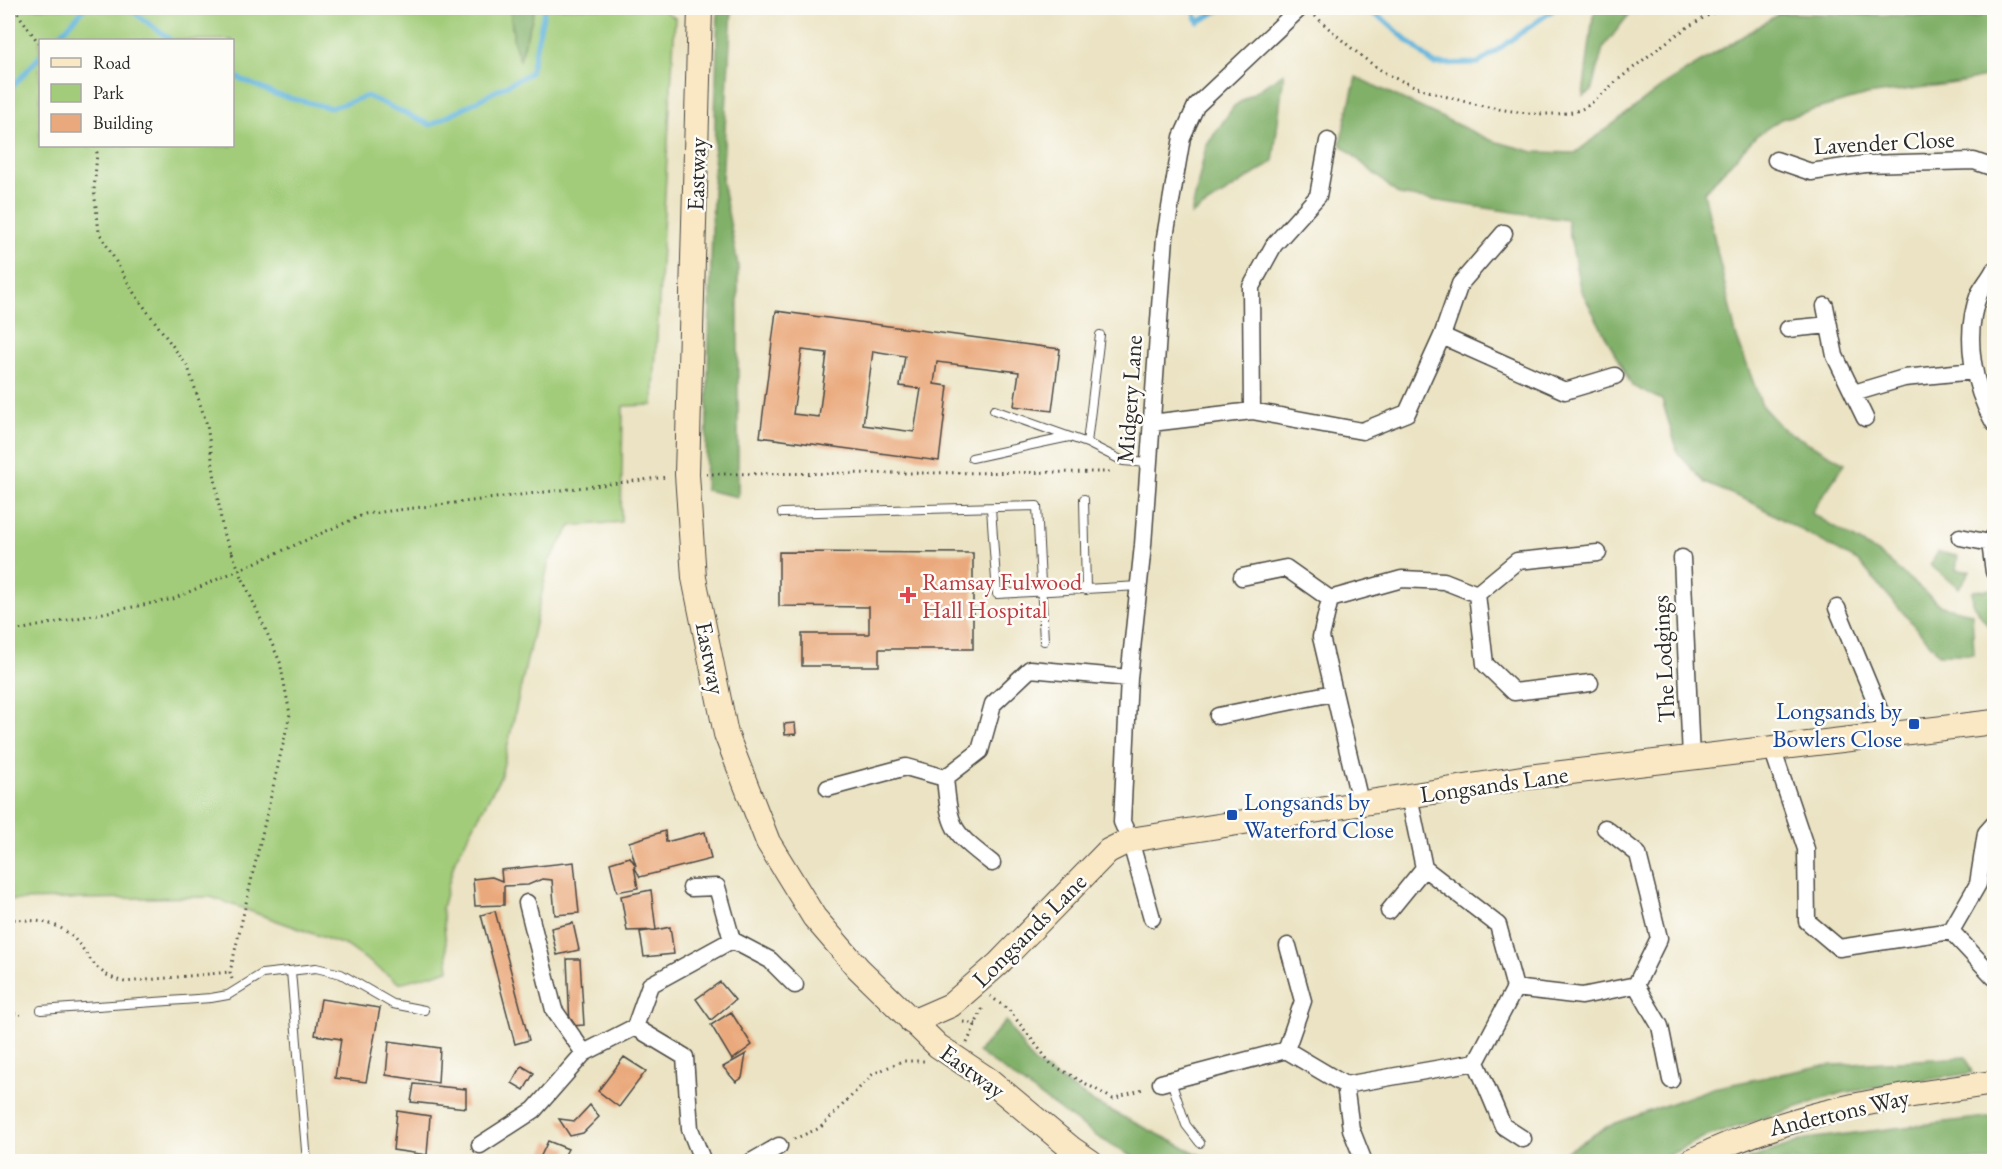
<svg xmlns="http://www.w3.org/2000/svg" width="2002" height="1169" viewBox="0 0 2002 1169" font-family="'EB Garamond',serif">
	<rect width="100%" height="100%" fill="#fdfcf7"/>
	<filter id="ink" filterUnits="userSpaceOnUse"><feTurbulence type="fractalNoise" baseFrequency=".0167" numOctaves="2"/><feDisplacementMap in="SourceGraphic" scale="12" xChannelSelector="R" yChannelSelector="G"/><feConvolveMatrix kernelMatrix="1 2 1 2 8 2 1 2 1" color-interpolation-filters="sRGB"/></filter>
	<filter id="wash" filterUnits="userSpaceOnUse"><feTurbulence type="fractalNoise" baseFrequency=".008" numOctaves="4" result="noise"/><feDisplacementMap in="SourceGraphic" scale="24" xChannelSelector="R" yChannelSelector="G"/><feGaussianBlur stdDeviation="1.35" result="paint"/><feColorMatrix in="noise" values="0 0 0 0 0 0 0 0 0 0 0 0 0 0 0 0 0 1.4 0 .05"/><feComposite in="paint" operator="in"/></filter>
	<g filter="url(#wash)">
		<rect width="100%" height="100%" fill="#ebe3c3"/>
		<path fill="#a2cc79" stroke="#667c52" stroke-width="1.5" fill-rule="evenodd" d="M8 8H510L514 43 520 59 535 8H660L675 18 653 405 623 406 621 522 571 526 549 561 501 776 455 860 442 908 449 970 399 983 347 946 211 897 8 900ZM40 40H232V146H40Z"/>
		<path fill="#81b069" stroke="#566e4a" stroke-width="1.5" d="M510 8H535L520 60 514 43Z
			M718 8H732L722 181 738 265V497L705 490Z
			M1597 8H1634L1603 48 1591 92 1583 96 1593 16Z
			M1992 8H1994V75L1963 82 1867 95 1781 119 1756 136 1704 192 1736 335 1762 406 1783 429 1845 463 1811 513 1880 554 1941 606 1972 613 1974 654H1939L1859 562 1751 502 1705 483 1678 453 1662 400 1632 386 1580 288 1567 220 1399 195 1340 144 1356 77 1490 140 1534 152 1575 153 1665 84 1780 13 1978 17Z
			M1284 73 1273 162 1191 215 1206 146 1234 106Z
			M1938 552 1958 556 1956 570 1970 571 1959 588 1930 565Z
			M1994 589V634L1973 605 1972 591Z
			M1006 1021 1033 1062 1095 1103 1212 1161H1140L1098 1137 978 1052Z
			M1966 1057 1972 1073 1841 1093 1702 1138 1658 1161 1549 1162 1608 1126 1713 1088 1820 1066Z
			M1994 1116V1161H1744L1806 1139Z"/>
		<g fill="none" stroke-linecap="round" stroke-linejoin="round">
			<path stroke="#61b4dc" stroke-width="5" d="M128 8 171 40
				M1193 8 1198 22 1223 8
				M1363 8 1384 20 1434 64 1479 63 1556 8
				M55 40 85 8
				M232 75 274 94 331 108 367 96 431 125 530 73 545 8
				M8 92 40 56"/>
		</g>
		<g id="blocks">
			<path fill="#eaa97c" fill-rule="evenodd" d="M776 311 1060 349 1052 411 1014 406 1019 372 937 362 934 384 948 386 939 461 760 437ZM802 350 827 353 819 417 793 414ZM873 351 905 356 900 386 921 389 914 432 863 425Z
				M779 552 973 553V649H879V666H802V634H869V607L779 606Z
				M795 723 796 734 785 735 784 724Z
				M665 831 666 842 705 832 711 859 640 877 634 866 638 888 617 892 610 863 630 857 636 866 629 842Z
				M574 862 579 913 555 915 552 880 542 879 528 885 504 886V905L475 906 473 879 492 877 502 881 501 870Z
				M651 890 656 930 670 927 674 954 644 957 640 932 656 930 627 931 621 896Z
				M495 911 529 1040 515 1044 481 915Z
				M573 923 579 950 557 955 551 928Z
				M567 959H580L584 1025 570 1026Z
				M720 982 735 1000 711 1020 696 999Z
				M321 999 380 1008 366 1082 335 1078 341 1039 315 1035Z
				M731 1012 752 1045 732 1060 711 1025Z
				M389 1041 440 1048 438 1083 386 1075Z
				M746 1054 742 1078 736 1082 723 1067Z
				M624 1057 646 1071 619 1107 598 1091Z
				M522 1066 534 1073 524 1090 512 1083Z
				M414 1084 466 1089V1108L411 1102Z
				M590 1105 599 1117 583 1133 570 1136 559 1119 575 1121Z
				M397 1111 430 1116 427 1155 393 1150Z
				M548 1141 568 1149 561 1162H538Z"/>
		</g>
	</g>
	<g filter="url(#ink)">
		<use href="#blocks" fill-opacity="0" stroke="#484742" stroke-width="1.5"/>
		<g fill="none" stroke-linecap="round" stroke-linejoin="round">
			<defs>
				<path id="lane" d="M994 410 1087 443 1123 461 1149 463
					M1087 443 1100 335
					M972 458 1069 437
					M1084 499 1086 590
					M991 508 997 594 1139 586
					M782 513 1037 506 1044 641
					M291 971 307 1162
					M41 1010 211 998 228 995 262 974 316 968 341 974 393 1004 424 1010
					M1171 1081 1186 1125 1200 1143"/>
				<path id="street" d="M1776 160 1811 172 1865 164 1974 161 1994 168
					M1994 270C1990 278 1983 286 1979 294 1963 335 1973 387 1994 423
					M1825 306 1835 356 1865 418
					M1788 329 1829 325
					M1442 336 1565 391 1615 376
					M1854 393 1904 378 1974 371
					M1252 411 1251 287 1274 245 1318 196 1328 141
					M1151 423 1252 411 1362 431 1407 413 1442 336 1460 284 1504 233
					M1960 537 1990 543 1994 536
					M1990 543 1994 572
					M1682 558 1691 758
					M1242 577 1286 568 1330 599
					M1477 594 1485 664 1514 692 1590 683
					M1477 594 1517 561 1598 553
					M1837 608 1890 736
					M1218 716 1333 693
					M1772 748 1806 849 1807 921 1839 948 1951 931 1978 884 1986 833 1994 824
					M945 778C950 829 951 831 992 863
					M828 788 906 767 945 778 980 751 993 704 1030 669 1129 678
					M1360 802 1321 637 1330 599 1402 579 1444 581 1477 594
					M691 888 717 887 732 940
					M527 903 554 1010 584 1053
					M1389 911 1424 868
					M1152 918 1130 840 1122 822 1129 678 1143 545 1165 237 1182 137 1196 106 1300 8
					M1951 931 1994 977
					M1636 985 1660 1026 1671 1080
					M1515 988 1582 996 1636 985 1659 938 1638 854 1605 828
					M635 1027 650 985 732 940 770 960 795 985
					M1286 1050 1303 1001 1288 946
					M1476 1062 1503 1126 1523 1139
					M1161 1083 1286 1050 1345 1085 1476 1062 1515 988 1498 925 1424 868 1409 796
					M1345 1085 1351 1129 1364 1162
					M480 1145 534 1110 584 1053 635 1027 685 1057 690 1129 703 1162
					M751 1162 779 1146"/>
				<path id="secondary" d="M700 8 687 474 694 578 726 734 768 842 814 917 858 968 938 1046 989 1080 1072 1149 1091 1162
					M912 1022 951 1005 998 964 1108 851 1130 840 1528 777 1994 722
					M1689 1162C1788 1112 1886 1098 1994 1083"/>
			</defs>
			<use href="#lane" stroke="#484742" stroke-width="10"/>
			<use href="#street" stroke="#484742" stroke-width="19"/>
			<use href="#secondary" stroke="#484742" stroke-width="26"/>
			<path stroke="#484742" stroke-width="3" stroke-dasharray="1.5 4.5" stroke-linecap="butt" d="M14 8 40 45
				M1315 16C1336 35 1358 55 1382 71 1418 94 1545 128 1584 108 1596 101 1608 88 1619 79 1653 53 1685 24 1724 8
				M95 146 97 153 94 190 99 232 134 293 188 367 207 425 223 533 232 553
				M706 474 1114 472
				M8 632 173 599 365 514 667 477
				M8 919C25 920 47 920 62 929 89 945 88 974 125 982L230 972
				M232 979 230 972 290 714 280 662 242 577
				M990 996 1009 1010 1051 1064 1113 1099 1146 1088
				M8 1013 21 1014
				M963 1022 976 1024
				M967 1043 984 1005
				M794 1139 820 1128 873 1074 902 1061H925"/>
			<use href="#lane" stroke="#fff" stroke-width="8"/>
			<use href="#street" stroke="#fff" stroke-width="16"/>
			<use href="#secondary" stroke="#fae7c3" stroke-width="24"/>
			<path stroke="#484742" stroke-width="3" stroke-dasharray="1.5 4.5" stroke-linecap="butt" d="M232 553 242 577"/>
		</g>
	</g>
	<path fill="#e0444e" stroke="#fdfcf7" stroke-width="2" d="M905 586h6v6h6v6h-6v6h-6v-6h-6v-6h6z"/>
	<g fill="#1a4fb4" stroke="#fdfcf7" stroke-width="2">
		<rect x="1908" y="718" width="12" height="12" rx="3"/>
		<rect x="1226" y="809" width="12" height="12" rx="3"/>
	</g>
	<g text-anchor="middle" dominant-baseline="central" stroke-width="5" stroke-linejoin="round" paint-order="stroke">
		<g font-size="24" fill="#2b2b2b" stroke="#fdfcf7">
			<text transform="translate(1884 142) rotate(-3)">Lavender Close</text>
			<text transform="translate(696 174) rotate(-88)">Eastway</text>
			<text transform="translate(1129 399) rotate(-86)">Midgery Lane</text>
			<text transform="translate(711 658) rotate(79)">Eastway</text>
			<text transform="translate(1663 659) rotate(-93)">The Lodgings</text>
			<text transform="translate(1494 784) rotate(-8)">Longsands Lane</text>
			<text transform="translate(1029 930) rotate(-45)">Longsands Lane</text>
			<text transform="translate(973 1071) rotate(36)">Eastway</text>
			<text transform="translate(1839 1112) rotate(-13)">Andertons Way</text>
		</g>
		<g font-size="24" fill="#be3a42" stroke="#fdfcf7" text-anchor="start">
			<text x="922" y="581">Ramsay Fulwood<tspan x="922" dy="28">Hall Hospital</tspan></text>
		</g>
		<g font-size="24" fill="#164399" stroke="#fdfcf7" text-anchor="end">
			<text x="1902" y="710">Longsands by<tspan x="1902" dy="28">Bowlers Close</tspan></text>
			<text x="1244" y="801" text-anchor="start">Longsands by<tspan x="1244" dy="28">Waterford Close</tspan></text>
		</g>
	</g>
	<rect width="2002" height="1169" fill="none" stroke="#fdfcf7" stroke-width="30"/>
	<rect x="39" y="39" width="195" height="108" fill="#fdfcf7" stroke="#a9a8a5" stroke-width="1.5"/>
	<rect x="51" y="58" width="30" height="9" fill="#fae7c3" stroke="#a9a8a5" stroke-width="1.5"/>
	<text x="93" y="69" font-size="18" fill="#2b2b2b">Road</text>
	<rect x="51" y="84" width="30" height="18" fill="#a2cc79" stroke="#a9a8a5" stroke-width="1.5"/>
	<text x="93" y="99" font-size="18" fill="#2b2b2b">Park</text>
	<rect x="51" y="114" width="30" height="18" fill="#eaa97c" stroke="#a9a8a5" stroke-width="1.5"/>
	<text x="93" y="129" font-size="18" fill="#2b2b2b">Building</text>
</svg>
